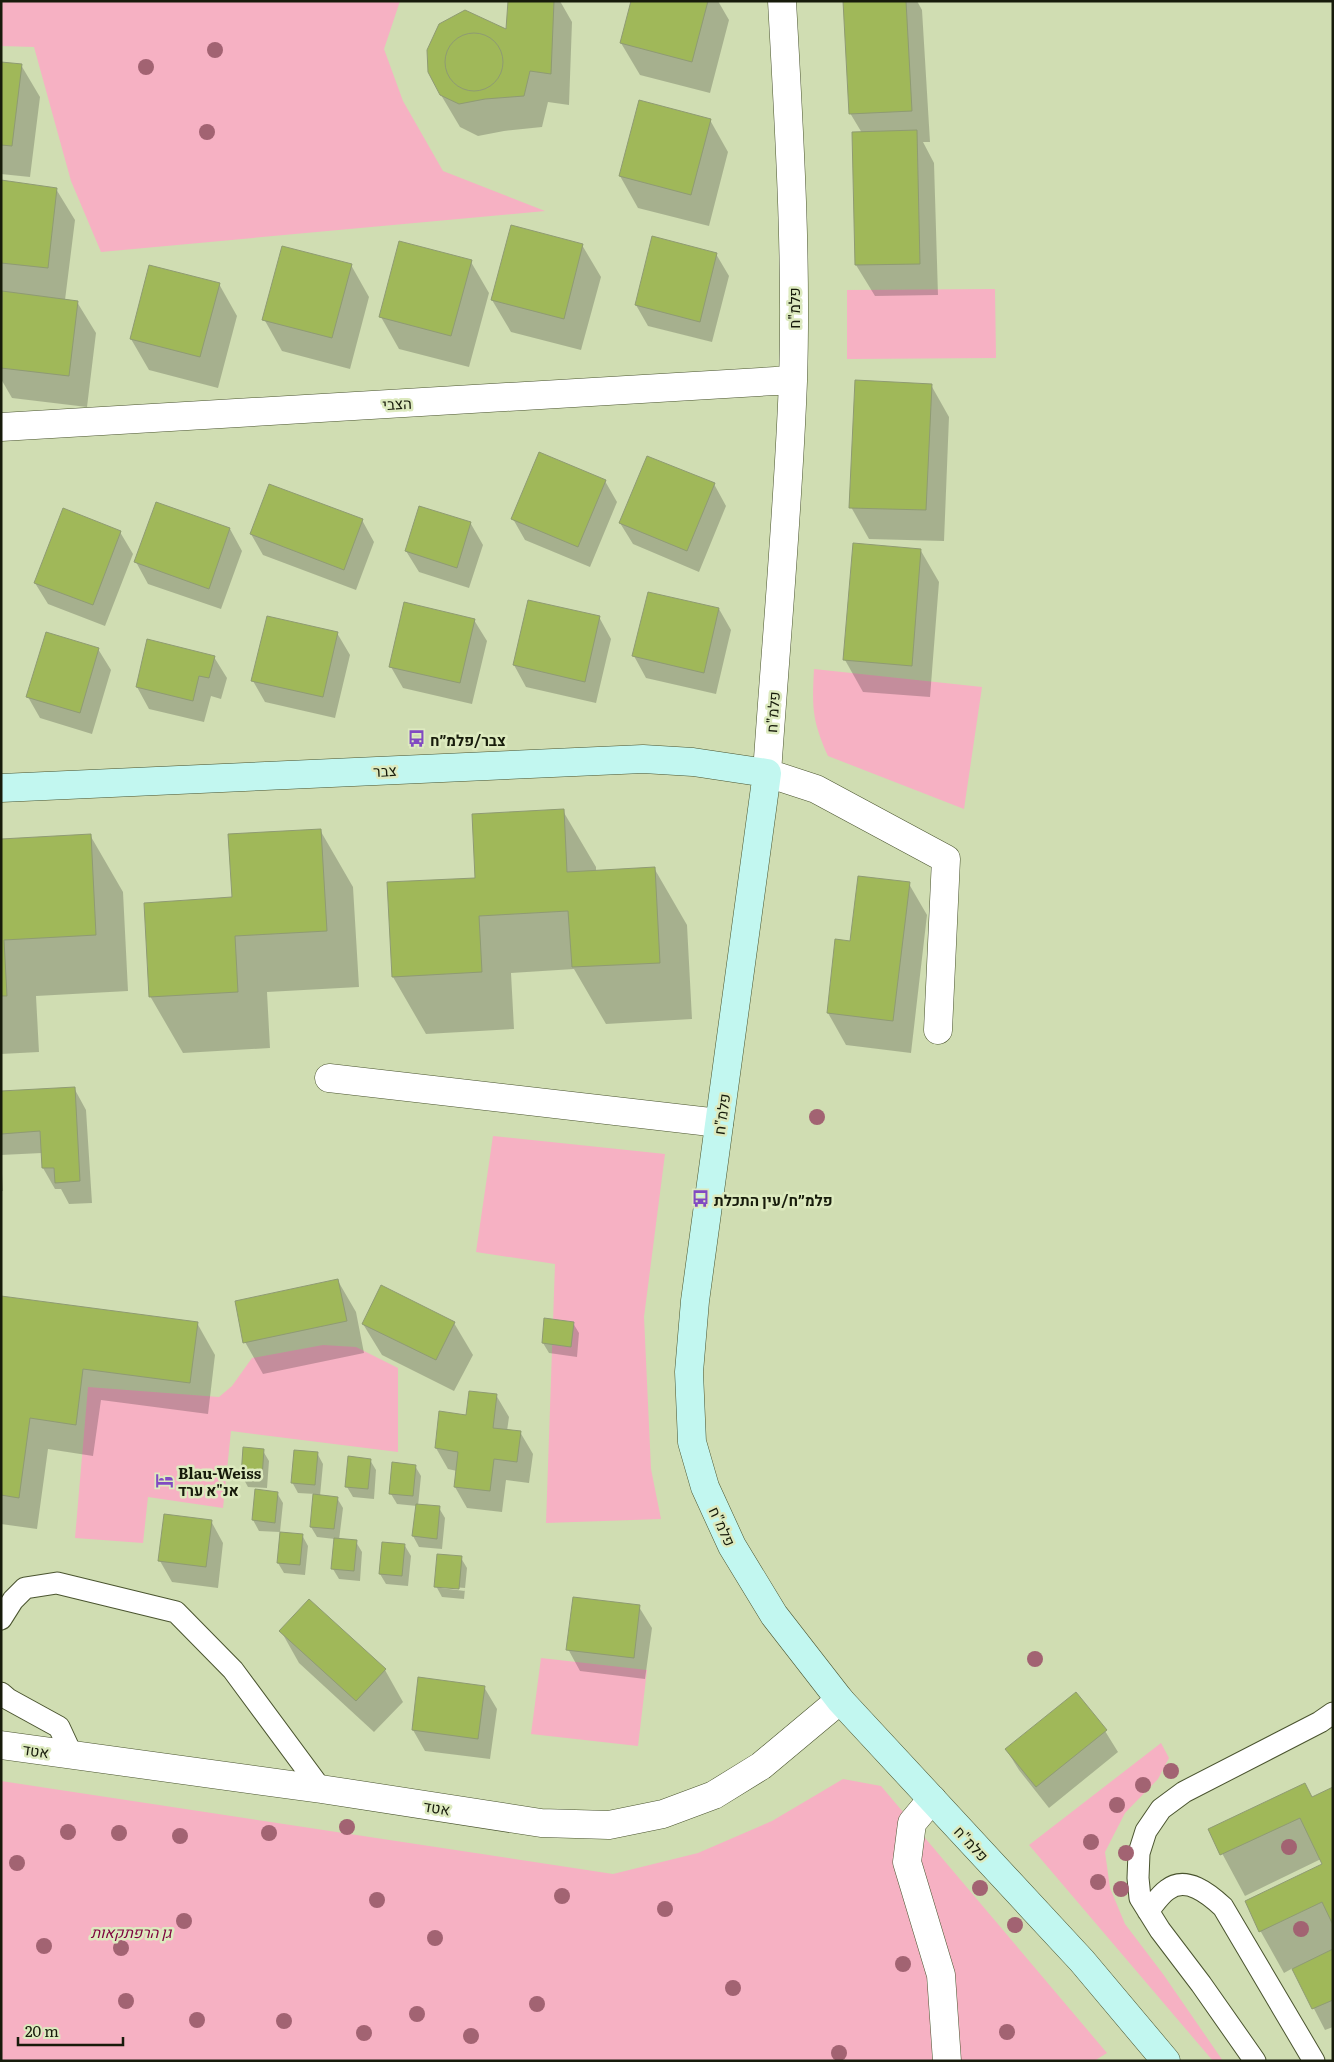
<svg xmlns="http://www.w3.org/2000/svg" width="1334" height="2062" viewBox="0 0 1334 2062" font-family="Literata,Heebo,serif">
	<rect width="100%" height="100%" fill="#d0ddb2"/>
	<path fill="#f6b1c3" d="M1 1H400L384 49 403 101 443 171 545 211 101 252 71 181 34 47 1 46Z
		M995 289 996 358 847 359V290Z
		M814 669 982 687 964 809 828 756C812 720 812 708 814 669Z
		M493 1136 665 1154 644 1317 651 1469 661 1519 546 1523 555 1264 476 1252Z
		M323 1345 356 1347 398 1368V1452L231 1431 223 1508 148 1497 143 1543 75 1538 88 1387 219 1397 232 1386 252 1358Z
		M541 1658 647 1670 638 1746 531 1734Z
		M1161 1743 1169 1758 1158 1779 1125 1813 1105 1852 1110 1888 1125 1924 1163 1974 1223 2061H1213L1029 1845Z
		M843 1779 881 1786 1107 2053 1094 2061H1V1781L613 1874 698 1853 772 1821Z"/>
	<path fill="#0003" fill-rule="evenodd" d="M509 1H560L572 22 569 105 548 102 542 127 504 131 478 136 460 127 441 95 507 31Z
		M632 1H718L729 20 710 93 640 75 621 43Z
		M845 1H917L922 10 930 142H923L934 163 938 295 875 296 856 265 862 133 850 113Z
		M1 63 21 65 40 97 30 177 1 174Z
		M710 120 728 152 709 226 638 208 620 176Z
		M1 182 56 189 75 220 65 300 77 302 96 333 87 407 12 398 1 379V307L3 292H1Z
		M582 245 601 277 581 350 511 332 492 300Z
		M716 254 729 276 712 342 648 326 636 305Z
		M471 262 489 293 469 367 399 349 381 317Z
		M351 265 369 297 350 369 282 351 264 319Z
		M219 284 237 316 218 388 149 370 131 339Z
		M931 385 949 417 944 541 869 539 851 507Z
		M605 481 617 502 590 567 525 540 513 519Z
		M714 484 726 506 699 572 633 544 620 523Z
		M157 504 230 529 242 551 221 609 148 584 136 562Z
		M420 507 471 524 483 545 469 588 419 572 406 551Z
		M362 520 374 542 356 590 263 555 251 534Z
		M120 532 133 554 105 626 48 604 35 583Z
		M921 551 939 582 930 697 863 692 845 660Z
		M719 609 731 630 716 694 646 678 634 656Z
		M599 617 611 639 596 703 526 687 514 665Z
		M474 620 487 641 472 704 403 688 391 667Z
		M337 633 350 655 335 718 265 702 253 681Z
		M148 641 214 657 227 678 221 699 211 696 204 722 149 709 137 687Z
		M98 649 111 670 92 734 40 718 28 697Z
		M563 811 596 867V872L654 868 687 925 692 1019 606 1024 574 969 511 973 514 1029 426 1034 393 977 388 883 477 879Z
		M320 830 353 887 359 987 267 992 270 1048 183 1053 150 996 233 899Z
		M90 835 123 892 128 991 36 996 39 1052 1 1054V904Z
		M909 884 927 915 911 1053 846 1045 828 1013 851 943Z
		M74 1088 86 1110 92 1203 69 1204 61 1189H55L43 1168 42 1153 1 1155V1092Z
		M1 1156 3 1191H1Z
		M338 1281 356 1312 364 1353 263 1374 245 1342Z
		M1 1298 197 1323 215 1355 208 1414 101 1400 93 1456 48 1449 37 1529 1 1524Z
		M454 1323 473 1355 454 1391 382 1355 363 1324Z
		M573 1323 579 1333 577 1357 549 1353 543 1343Z
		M496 1395 509 1417 507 1431 520 1432 533 1454 529 1483 506 1480 502 1512 467 1508 455 1487 457 1471 448 1469 436 1448 467 1416Z
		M263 1451 269 1461 267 1488 248 1487 242 1476Z
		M317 1453 323 1464 320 1496 337 1498 343 1508 339 1540 356 1542 362 1552 360 1581 339 1579 333 1569 335 1539 317 1537 311 1527 315 1494 298 1493 292 1482Z
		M370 1460 376 1470 374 1499 353 1497 347 1487Z
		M415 1466 421 1476 418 1506 439 1508 445 1518 442 1549 419 1547 413 1536 417 1506 397 1504 391 1494Z
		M277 1493 283 1503 280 1532 259 1531 253 1520Z
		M211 1521 223 1543 218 1588 172 1582 160 1561Z
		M302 1535 308 1546 305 1575 284 1573 278 1563Z
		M405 1546 411 1556 408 1586 386 1584 380 1574Z
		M461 1558 467 1568 464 1599 442 1597 436 1586ZM441 1586 465 1588V1591L441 1588Z
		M639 1607 652 1628 645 1679 580 1671 568 1649Z
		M281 1631 385 1670 403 1702 374 1732 299 1663Z
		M484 1687 497 1709 490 1759 425 1751 413 1730Z
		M1105 1731 1118 1752 1049 1808 1019 1770 1006 1749Z
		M1333 1788V2027L1325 2030 1293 1968 1284 1973 1261 1932 1246 1902 1324 1865 1321 1859 1245 1896 1209 1829 1312 1798Z"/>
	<path fill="#a0b859" stroke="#8f9b73" d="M508 1H554L551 74 530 71 524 96 485 99 459 104 440 95 428 72 427 50 439 24 465 10 506 29Z
		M631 1H708L692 62 620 43Z
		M843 1H906L912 111 849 114Z
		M445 62a29 29 0 1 1 58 0a29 29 0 1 1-58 0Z
		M1 62 22 64 12 146 1 145Z
		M639 100 711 119 691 195 619 176Z
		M917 130 920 264 855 265 852 132Z
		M1 180 57 188 48 268 1 263Z
		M511 225 583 244 564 319 491 300Z
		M652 236 717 253 700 322 635 305Z
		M399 241 472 260 451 336 379 317Z
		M282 246 352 264 332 338 262 320Z
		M149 265 220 283 200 357 130 339Z
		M2 291 78 301 69 376 1 368Z
		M855 380 932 384 926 510 849 508Z
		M539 452 606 480 578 547 511 519Z
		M647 456 715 483 687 551 619 523Z
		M269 484 363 519 344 570 250 534Z
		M156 502 230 528 209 589 134 562Z
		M419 506 471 522 457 568 405 551Z
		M63 508 121 531 93 605 34 583Z
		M853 543 921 549 912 666 843 660Z
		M648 592 719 608 704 673 632 656Z
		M528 600 600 616 585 682 513 665Z
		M404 602 475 619 460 683 389 667Z
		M267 616 338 632 323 697 251 681Z
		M46 632 99 648 80 713 26 697Z
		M147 639 215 656 209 678 199 676 193 701 136 687Z
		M564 809 567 872 655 867 660 963 572 967 568 911 479 916 482 972 392 977 387 882 475 878 472 814Z
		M321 829 327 931 235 936 238 992 149 997 144 903 232 897 228 834Z
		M91 834 96 935 4 940 7 996H1V839Z
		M858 876 910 882 893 1021 827 1013 835 939 850 941Z
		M75 1087 80 1181 55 1183 54 1168H42L40 1131 1 1134V1091Z
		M338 1279 347 1321 243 1343 235 1301Z
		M381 1285 455 1322 436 1360 362 1324Z
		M1 1296 198 1322 190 1383 83 1369 76 1425 30 1418 19 1498 1 1495Z
		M544 1318 574 1322 571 1347 542 1343Z
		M469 1391 497 1394 493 1428 521 1431 517 1462 494 1459 490 1491 454 1487 458 1452 435 1448 439 1411 466 1415Z
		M243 1447 264 1449 262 1478 241 1477Z
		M294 1450 318 1452 315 1485 291 1483Z
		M348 1456 371 1459 368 1489 345 1487Z
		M392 1462 416 1465 413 1496 389 1494Z
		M255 1489 278 1492 275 1523 252 1520Z
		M313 1494 338 1497 334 1529 310 1527Z
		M416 1504 440 1506 437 1539 412 1536Z
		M164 1514 212 1520 206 1567 158 1561Z
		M280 1532 303 1534 300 1565 277 1563Z
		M334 1538 357 1540 354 1571 331 1569Z
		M382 1542 405 1544 402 1576 379 1574Z
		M437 1554 462 1556 459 1589 434 1587Z
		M573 1597 640 1605 634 1658 566 1650Z
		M309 1599 386 1669 356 1701 279 1631Z
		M418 1677 485 1686 478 1739 412 1730Z
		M1076 1692 1107 1730 1036 1787 1005 1749Z
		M1305 1783 1312 1797 1333 1787V1925L1322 1902 1259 1932 1245 1901 1322 1864 1300 1818 1220 1855 1208 1829Z
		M1333 1949V2000L1312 2009 1292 1969Z"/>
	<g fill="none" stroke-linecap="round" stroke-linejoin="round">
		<defs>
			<path id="lane" d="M1 1619 13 1600 25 1588 57 1583 176 1612 233 1670 321 1789
				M1 1693 8 1699 59 1727 72 1755
				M1148 1911C1154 1904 1160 1895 1167 1890 1186 1875 1209 1894 1223 1907L1314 2061
				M1255 2061 1201 1984 1160 1930 1140 1898 1138 1878 1139 1853 1146 1831 1161 1809 1184 1792 1320 1722 1333 1713"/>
			<path id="street" d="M782 1C789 128 797 255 793 381 788 512 776 642 767 773L816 789 946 859 938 1030
				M1 427 793 380
				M329 1078 719 1123
				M1 1745 321 1789 541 1823 609 1825 663 1814 714 1795 761 1766 840 1700
				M932 1799 912 1823 907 1862 941 1975 947 2061"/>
			<path id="secondary" d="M1 788 643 759 693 762 767 773 695 1301 689 1372 692 1442 705 1487 732 1546 774 1615 840 1700 1082 1961 1166 2061"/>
		</defs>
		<use href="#lane" stroke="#4a542f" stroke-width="23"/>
		<use href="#street" stroke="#4a542f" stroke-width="29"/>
		<use href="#secondary" stroke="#4a542f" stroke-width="29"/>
		<use href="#lane" stroke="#fff" stroke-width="21"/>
		<use href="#street" stroke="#fff" stroke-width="28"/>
		<use href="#secondary" stroke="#c2f7f0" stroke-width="28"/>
	</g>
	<g fill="#a26372">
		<circle cx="215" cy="50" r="8"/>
		<circle cx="146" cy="67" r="8"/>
		<circle cx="207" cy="132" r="8"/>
		<circle cx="817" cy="1117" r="8"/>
		<circle cx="1035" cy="1659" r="8"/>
		<circle cx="1171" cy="1771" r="8"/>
		<circle cx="1143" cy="1785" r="8"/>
		<circle cx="1117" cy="1805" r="8"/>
		<circle cx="347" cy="1827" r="8"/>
		<circle cx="68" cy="1832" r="8"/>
		<circle cx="119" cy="1833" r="8"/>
		<circle cx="269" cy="1833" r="8"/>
		<circle cx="180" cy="1836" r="8"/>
		<circle cx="1091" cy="1842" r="8"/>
		<circle cx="1289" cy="1847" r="8"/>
		<circle cx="1126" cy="1853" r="8"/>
		<circle cx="17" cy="1863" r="8"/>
		<circle cx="1098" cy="1882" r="8"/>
		<circle cx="980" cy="1888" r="8"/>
		<circle cx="1121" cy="1889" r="8"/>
		<circle cx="562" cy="1896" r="8"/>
		<circle cx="377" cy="1900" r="8"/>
		<circle cx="665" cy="1909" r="8"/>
		<circle cx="184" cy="1921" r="8"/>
		<circle cx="1015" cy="1925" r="8"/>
		<circle cx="1301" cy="1929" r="8"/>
		<circle cx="435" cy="1938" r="8"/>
		<circle cx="44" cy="1946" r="8"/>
		<circle cx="121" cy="1948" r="8"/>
		<circle cx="903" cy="1964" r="8"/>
		<circle cx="733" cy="1988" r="8"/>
		<circle cx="126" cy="2001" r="8"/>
		<circle cx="537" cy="2004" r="8"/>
		<circle cx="417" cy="2014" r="8"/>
		<circle cx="197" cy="2020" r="8"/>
		<circle cx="284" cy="2021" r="8"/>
		<circle cx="1007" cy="2032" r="8"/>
		<circle cx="364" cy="2033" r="8"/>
		<circle cx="471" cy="2036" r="8"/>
		<circle cx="839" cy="2053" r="8"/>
	</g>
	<defs>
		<symbol id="bus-bare" viewBox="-9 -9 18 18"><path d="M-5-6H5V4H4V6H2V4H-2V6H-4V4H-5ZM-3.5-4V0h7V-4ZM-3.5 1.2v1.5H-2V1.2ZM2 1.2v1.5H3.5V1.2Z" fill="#814ac2" stroke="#ddeabf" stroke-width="2.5" paint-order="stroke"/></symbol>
		<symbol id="hotel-bare" viewBox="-9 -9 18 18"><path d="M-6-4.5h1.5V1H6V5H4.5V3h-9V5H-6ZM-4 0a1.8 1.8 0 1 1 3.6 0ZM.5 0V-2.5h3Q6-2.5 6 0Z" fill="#814ac2" stroke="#ddeabf" stroke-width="2.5" paint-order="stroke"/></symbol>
	</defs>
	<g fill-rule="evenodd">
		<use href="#bus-bare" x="404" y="726" width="25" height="25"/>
		<use href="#bus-bare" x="688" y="1186" width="25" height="25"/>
		<use href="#hotel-bare" x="152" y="1468" width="25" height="25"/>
	</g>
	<g text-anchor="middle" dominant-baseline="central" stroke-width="5" stroke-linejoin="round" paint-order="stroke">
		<g font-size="15" fill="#171b0b" stroke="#ddeabf">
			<text transform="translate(793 308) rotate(-90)">פלמ"ח</text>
			<text transform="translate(397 403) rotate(-3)">הצבי</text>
			<text transform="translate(772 712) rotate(-86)">פלמ"ח</text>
			<text transform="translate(385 770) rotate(-3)">צבר</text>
			<text transform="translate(721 1114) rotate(-82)">פלמ"ח</text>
			<text transform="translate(723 1526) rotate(65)">פלמ"ח</text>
			<text transform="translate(36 1750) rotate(8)">אטד</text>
			<text transform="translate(437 1807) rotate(9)">אטד</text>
			<text transform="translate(972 1843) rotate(47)">פלמ"ח</text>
		</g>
		<g font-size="15" font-weight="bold" fill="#171b0b" stroke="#ddeabf" text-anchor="start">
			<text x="430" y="739">צבר/פלמ״ח</text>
			<text x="714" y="1199">פלמ״ח/עין התכלת</text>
			<text x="178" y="1472">Blau-Weiss<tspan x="178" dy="17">אנ"א ערד</tspan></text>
		</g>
		<g font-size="15" font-style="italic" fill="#7d003d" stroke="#ddeabf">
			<text x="131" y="1931">גן הרפתקאות</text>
		</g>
	</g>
	<rect width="1334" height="2062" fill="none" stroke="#171b0b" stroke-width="5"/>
	<path d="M18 2037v8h105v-8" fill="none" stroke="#171b0b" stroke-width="2.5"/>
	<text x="25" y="2037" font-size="15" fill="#171b0b" stroke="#ddeabf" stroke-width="4" paint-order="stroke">20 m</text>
</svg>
